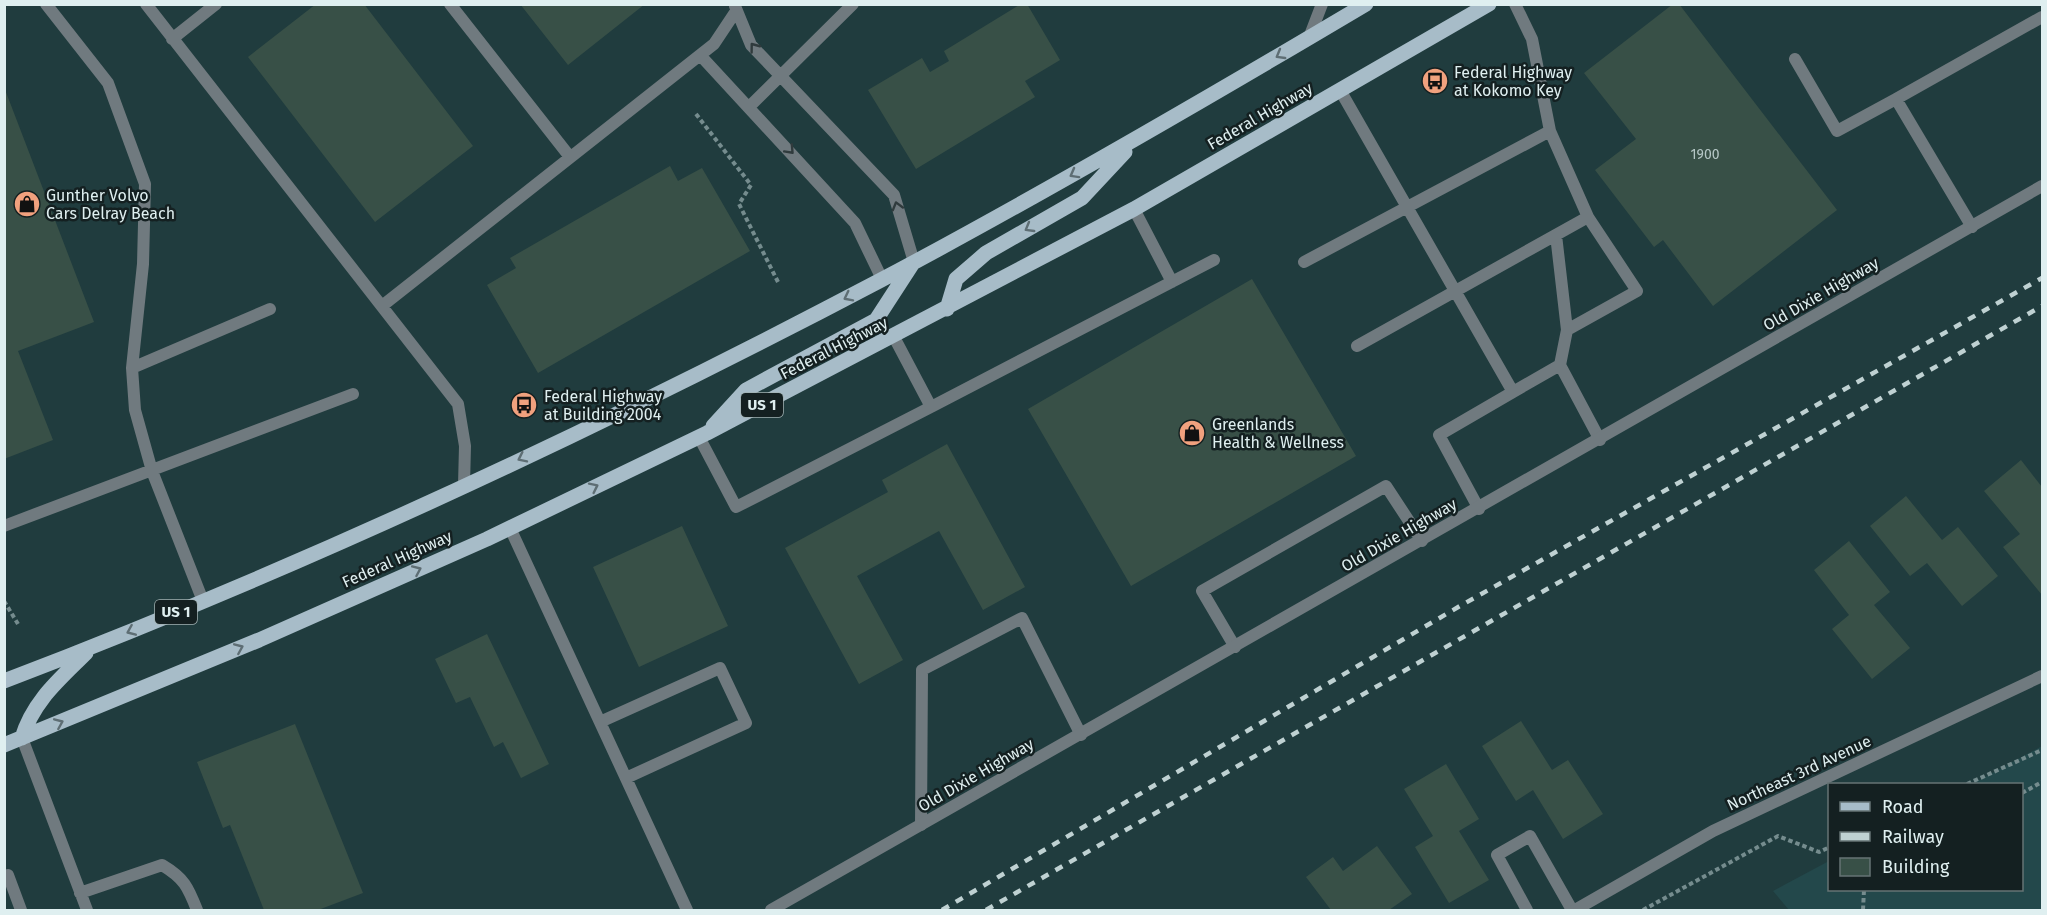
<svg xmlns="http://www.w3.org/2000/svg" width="2047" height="915" viewBox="0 0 2047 915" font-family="'Fira Sans',sans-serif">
	<rect width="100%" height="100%" fill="#203c3e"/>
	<path fill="#23484b" d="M2042 746V910H1789L1773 891 1829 861 1830 890H2022V784H1972Z"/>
	<path fill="#385047" d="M316 4H364L473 146 375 222 248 57Z
		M520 4H645L568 65Z
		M1021 4H1027L1060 60 1025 81 1035 97 916 169 868 90 922 58 930 72 949 61 944 51Z
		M1673 4H1679L1837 210 1713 306 1663 240 1654 247 1595 170 1636 139 1584 73Z
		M4 87 94 322 18 351 53 440 4 459Z
		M670 166 678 181 702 168 750 251 538 373 487 285 516 268 510 258Z
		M1252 279 1356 456 1131 586 1028 409Z
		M947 444 1025 587 983 610 939 531 857 576 903 660 859 684 785 548 888 492 882 480Z
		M2021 460 2042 487V595L2003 547 2020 534 1984 491Z
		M1906 496 1942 540 1958 527 1998 576 1962 606 1927 563 1910 576 1870 526Z
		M682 526 728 626 639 667 593 567Z
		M1849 541 1890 592 1874 605 1910 648 1872 679 1832 629 1849 615 1814 570Z
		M487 634 549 764 521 778 503 742 494 747 470 697 456 703 435 659Z
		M1521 721 1552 770 1568 760 1603 814 1563 839 1533 790 1516 801 1482 746Z
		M295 724 363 893 318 910H264L230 825 223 828 197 762Z
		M1446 764 1479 819 1459 831 1489 880 1449 903 1415 847 1433 836 1404 789Z
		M1377 846 1412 894 1389 910H1331L1306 877 1333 857 1343 871Z"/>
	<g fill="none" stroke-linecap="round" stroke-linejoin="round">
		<path stroke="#758c8e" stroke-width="4" stroke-dasharray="4.5 3" stroke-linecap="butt" d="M696 114 751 185 739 204 779 284
			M4 601 18 624
			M1967 784 2042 750
			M2022 793 2042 782
			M1643 910 1778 836 1819 852 1830 847
			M1863 910 1864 890"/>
		<path stroke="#707a7f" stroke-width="12" d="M46 4 108 83 145 184 143 264 132 368 135 410 152 471 203 601
			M146 4 458 404 465 446 464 485
			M450 4 570 157
			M735 6 751 45 894 195 914 262
			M172 39 216 4
			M700 55 855 223 882 279
			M1795 59 1837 131 1896 99 1972 227
			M1340 90 1513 392 1439 435 1479 509
			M1896 99 2042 17
			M749 107 853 4
			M1134 209 1172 282
			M1556 235 1567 330
			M1304 262 1550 131 1532 39 1515 4
			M382 306 714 44 736 11
			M1357 346 1588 217
			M1560 365 1600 440
			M132 368 270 309
			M1513 392 1560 365 1567 330 1637 291 1588 217 1550 131
			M931 407 1214 260
			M699 437 736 507 931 407 894 337
			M4 526 353 394
			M510 528 687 910
			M1235 647 1202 591 1386 486 1422 541
			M600 722 720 668 746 723 626 778
			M22 738 87 910
			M921 825 922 670 1022 618 1081 735
			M4 876 8 875 21 910
			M80 893 162 865C184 878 188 887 197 910
			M1527 910 1497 855 1530 836 1572 910"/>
		<path stroke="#707a7f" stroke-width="12" d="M1309 38 1322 4
			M1575 910 1713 831 2042 676"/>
		<path stroke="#707a7f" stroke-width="12" d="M771 910 2042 186"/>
		<path stroke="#a7bcc8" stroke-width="15" d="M947 309 956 279 986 253 1082 198 1125 152
			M713 426 746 390 876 320 913 263
			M4 681C303 567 598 429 881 280 1045 193 1206 99 1366 4
			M22 738C33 701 60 679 86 653
			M4 745 259 640 487 539 707 433 1134 209 1489 4"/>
		<path stroke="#bfd1d2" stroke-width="4.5" stroke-dasharray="8 8" stroke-linecap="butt" d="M942 910 1460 606 2042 278
			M986 910 2042 306"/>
	</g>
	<defs><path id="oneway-chevron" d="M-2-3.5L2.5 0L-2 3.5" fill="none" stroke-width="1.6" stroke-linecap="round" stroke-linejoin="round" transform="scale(1.5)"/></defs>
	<g stroke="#303b3d">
		<use href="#oneway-chevron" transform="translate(754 47) rotate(-127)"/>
		<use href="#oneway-chevron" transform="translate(790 150) rotate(47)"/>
		<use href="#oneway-chevron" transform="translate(897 206) rotate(-106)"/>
	</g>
	<g stroke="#5e6e74">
		<use href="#oneway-chevron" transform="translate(1280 55) rotate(150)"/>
		<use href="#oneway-chevron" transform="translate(1074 174) rotate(151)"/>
		<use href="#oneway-chevron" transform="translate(1029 228) rotate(150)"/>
		<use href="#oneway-chevron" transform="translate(848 297) rotate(153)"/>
		<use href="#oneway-chevron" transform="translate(522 458) rotate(154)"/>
		<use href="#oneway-chevron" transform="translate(594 487) rotate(-26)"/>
		<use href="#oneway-chevron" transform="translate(417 570) rotate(-24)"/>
		<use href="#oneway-chevron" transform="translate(131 631) rotate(157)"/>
		<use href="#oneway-chevron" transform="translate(239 648) rotate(-23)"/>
		<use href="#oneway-chevron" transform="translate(59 723) rotate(-23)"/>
	</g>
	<defs>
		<symbol id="bus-disc" viewBox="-11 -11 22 22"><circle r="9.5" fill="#f1a17e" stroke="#142021"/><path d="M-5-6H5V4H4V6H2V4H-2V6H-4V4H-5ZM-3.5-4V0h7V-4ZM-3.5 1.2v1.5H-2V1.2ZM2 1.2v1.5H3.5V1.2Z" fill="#111"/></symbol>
		<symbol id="shop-disc" viewBox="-11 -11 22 22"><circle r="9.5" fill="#f1a17e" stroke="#142021"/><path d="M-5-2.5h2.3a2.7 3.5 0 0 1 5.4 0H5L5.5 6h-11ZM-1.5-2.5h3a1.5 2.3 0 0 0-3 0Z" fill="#111"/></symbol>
	</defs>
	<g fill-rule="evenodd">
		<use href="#bus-disc" x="1420" y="66" width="30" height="30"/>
		<use href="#shop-disc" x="12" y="189" width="30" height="30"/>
		<use href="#bus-disc" x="509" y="390" width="30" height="30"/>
		<use href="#shop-disc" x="1177" y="418" width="30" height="30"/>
	</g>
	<g text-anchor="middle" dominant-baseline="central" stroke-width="5" stroke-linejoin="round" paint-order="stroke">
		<g font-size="14" fill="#b5c7c6">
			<text x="1705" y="154">1900</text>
		</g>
		<g fill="#142021" stroke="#a2b1b2" stroke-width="1.5">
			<rect x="741" y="393" width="42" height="24" rx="4.5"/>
			<rect x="155" y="600" width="42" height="24" rx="4.5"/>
		</g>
		<g font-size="15" font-weight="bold" fill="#dfeff0">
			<text x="762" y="405">US 1</text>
			<text x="176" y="612">US 1</text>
		</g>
		<g font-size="16" fill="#dfeff0" stroke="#142021" text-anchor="start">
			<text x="1454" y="72">Federal Highway<tspan x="1454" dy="18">at Kokomo Key</tspan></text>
			<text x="46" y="195">Gunther Volvo<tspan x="46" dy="18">Cars Delray Beach</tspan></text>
			<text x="544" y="396">Federal Highway<tspan x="544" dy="18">at Building 2004</tspan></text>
			<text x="1212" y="424">Greenlands<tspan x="1212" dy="18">Health &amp; Wellness</tspan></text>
		</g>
		<g font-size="16" fill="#dfeff0" stroke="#142021">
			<text transform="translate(1260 116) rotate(-30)">Federal Highway</text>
			<text transform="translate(1821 294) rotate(-30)">Old Dixie Highway</text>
			<text transform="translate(834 348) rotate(-27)">Federal Highway</text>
			<text transform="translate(1399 535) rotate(-30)">Old Dixie Highway</text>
			<text transform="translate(397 559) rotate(-24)">Federal Highway</text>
			<text transform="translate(1799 773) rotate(-25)">Northeast 3rd Avenue</text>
			<text transform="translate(976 775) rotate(-30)">Old Dixie Highway</text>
		</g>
	</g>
	<rect width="2047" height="915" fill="none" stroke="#dfeff0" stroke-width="12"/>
	<rect x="1828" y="783" width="195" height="108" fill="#142021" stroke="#657374" stroke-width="1.5"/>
	<rect x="1840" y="802" width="30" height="9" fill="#a7bcc8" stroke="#657374" stroke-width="1.5"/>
	<text x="1882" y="813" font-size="18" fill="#dfeff0">Road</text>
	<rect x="1840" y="832" width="30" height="9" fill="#bfd1d2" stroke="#657374" stroke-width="1.5"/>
	<text x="1882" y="843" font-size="18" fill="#dfeff0">Railway</text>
	<rect x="1840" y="858" width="30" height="18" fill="#385047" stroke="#657374" stroke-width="1.5"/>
	<text x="1882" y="873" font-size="18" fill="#dfeff0">Building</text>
</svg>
